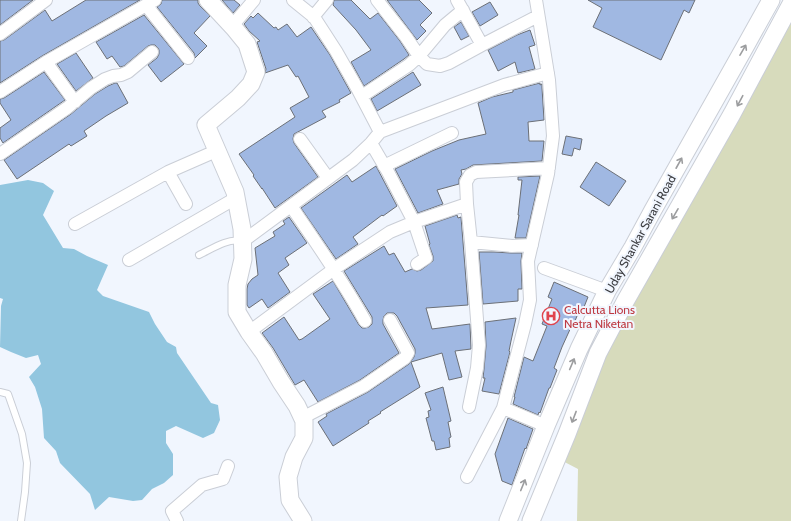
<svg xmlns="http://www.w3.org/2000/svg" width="791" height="521" viewBox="0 0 791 521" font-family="Cabin,sans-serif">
	<rect width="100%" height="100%" fill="#f1f6fe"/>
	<path fill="#d7dbbc" d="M791 9V521H577L578 469 553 456 588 359Z"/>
	<path fill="#92c6df" d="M28 180 43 183 54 191 43 215 63 248 74 249 87 256 108 265 97 290 103 296 149 312 155 324 167 342 176 347 177 353 211 403 218 405 220 420 214 433 203 438 176 426 166 431V443L173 454V475L164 483 152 489 142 500 133 501 109 497 95 510 90 494 60 463 56 451 44 438 42 409 35 387 29 377 41 364 38 355 26 358 11 352 0 347 1 306 3 299 0 298V185Z"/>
	<path fill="#a0b8e2" stroke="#6c7077" d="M0 0H33L0 25Z
		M86 0H140L42 56 0 83V41L4 40 45 10 52 21Z
		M162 0H198V3L200 6 210 16 194 33 207 46 195 58 194 53 157 7 161 4Z
		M222 0H234L240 5 233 13Z
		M334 0H351L370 19 378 13 400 41 409 55 404 59 364 86 351 62 371 50 356 30 333 5Z
		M387 0H419L432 13 420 25 426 31 417 40Z
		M588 0H695L689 13 684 10 661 60 593 27 602 8Z
		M490 2 498 15 480 26 472 12Z
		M258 13 274 28 276 27 278 30 287 24 297 37 311 27 330 55 351 93 339 100 340 102 322 111 326 117 294 134 293 139 294 143 318 177 275 208 262 188V189L253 176 254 175 239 154 295 117 290 108 309 97 298 76 296 77 288 65 265 73 266 69 257 42 260 41 249 31 244 24 251 16 253 18Z
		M144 15 184 64 161 82 148 65 157 58 159 54V50L158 48 155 45H151L148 46 124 66 120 67 112 56 107 59 96 42Z
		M461 22 469 36 461 40 454 27Z
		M530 30 535 45 529 47 535 69 518 73 515 62 498 71 488 50 517 35Z
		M76 53 93 78 76 91 57 64Z
		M44 72 65 100 3 143 0 138V128L11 120 0 103V99L4 98Z
		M413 72 421 85 377 111 371 99Z
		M115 83H117L128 103 106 116 84 131 87 136 71 146 69 144 17 179 4 160 71 114 95 94 108 86Z
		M540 83V85L542 84V88L544 120 528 122 529 141H544L542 161 473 165 466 169 461 170 462 174 459 179V184L437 190 443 204 418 213 395 169 432 151 459 140 486 134 478 103 492 97 513 92V90Z
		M566 136 582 139 580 150 574 148 572 156 562 154Z
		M596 162 626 181 609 206 580 187Z
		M376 166 397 206 383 216 382 215 353 237 358 244 336 259 301 208 347 175 352 182Z
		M540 176 526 238H515L519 215H518L522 180H518V177Z
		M457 215 458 218 461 217 468 305 426 308 432 329 470 324 471 349 455 351 462 377 449 380 442 353 411 362 420 387 380 412 381 413 368 421 369 423 333 446 318 422 327 416 326 414 368 392 409 364 414 357 415 353V349L397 316 394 313H387L384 316 383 320V324L399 353 360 380 318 402 304 380 295 385 273 348 262 333 284 317 299 340 302 339 330 319 313 294 333 281 359 325 362 328H365L369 327 372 324V317L344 271 384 246 389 255 394 253 405 272 412 269 417 271 421 270 433 261V256L429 245 430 244 425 226Z
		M289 217 307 243 285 258 289 265 278 273 290 292 268 308 262 299 249 308 247 305V289L248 284 252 279 258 275 255 248 275 236 273 232 285 224 283 221Z
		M479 252H494L511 253H522L521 261 522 289H518V301L483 304Z
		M554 282 588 297 582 312 579 311 573 326 572 325 562 347 554 368 557 370 550 388H549L540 413 539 412 538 415 513 404 515 397H514L524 357 533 361 547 326 542 324 552 299 548 297Z
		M516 318 511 341 509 351 510 352 499 394 482 391 485 378H483L484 369 486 346 485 322Z
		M443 387 451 421 448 422 451 437 449 438 450 447 436 450 434 441H432L426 418 429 417 428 411 431 410 425 393Z
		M508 418 533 429 526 449 525 448 512 485 502 481 495 454Z"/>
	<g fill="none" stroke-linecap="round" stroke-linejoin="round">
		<defs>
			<path id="lane" d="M199 255C210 250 228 238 240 241
				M0 392 8 394 22 434 27 463 25 492 21 521"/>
			<path id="street" d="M293 0 314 17 336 51 357 88 380 132
				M377 0 406 37 419 56 427 64 440 66 449 63 482 45 457 0
				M536 0 549 80 553 136 548 174 528 261 530 300 525 324 503 408 546 426
				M146 5 188 58
				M313 17 327 0
				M232 26 254 0
				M0 34 46 0
				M482 45 538 16
				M46 62 75 102
				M0 92 46 62 155 0
				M362 96 409 65 419 56 445 25 463 10
				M300 139 328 178
				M371 143 388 172 414 222 426 258 417 264
				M0 154 67 108 91 88 105 79 113 76 121 75 128 72 152 52
				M384 166 452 133
				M168 172 186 204
				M291 206C317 244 343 281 365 321
				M75 224 168 172 216 151
				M242 242 353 160 371 143 380 132 504 85 548 73
				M471 242 512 246 532 245
				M129 260 236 198
				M544 268 607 291
				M249 332 334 269 390 232 414 222 467 204
				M469 407 477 368 479 345 471 242 467 204 466 182 470 175 476 172 549 168
				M302 418 364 386 405 358 408 353 390 320
				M467 477 503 408
				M177 521 172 511 202 485 223 479 228 466"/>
			<path id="secondary" d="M208 0 234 28 247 44 256 72 251 84 238 98 206 125 235 192 242 229 243 259 237 285V312L249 332 264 353 281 382 297 406 304 421V438L294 457 288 477 290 500 303 521
				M508 521 546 426 579 349 607 291 633 247 653 210 746 45 771 0
				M531 521 567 434 598 353 626 300 732 114 791 4"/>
		</defs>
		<use href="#lane" stroke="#caced6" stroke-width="8"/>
		<use href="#street" stroke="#caced6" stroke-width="14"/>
		<use href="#secondary" stroke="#caced6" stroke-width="19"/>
		<use href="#lane" stroke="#fff" stroke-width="6"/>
		<use href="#street" stroke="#fff" stroke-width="12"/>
		<use href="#secondary" stroke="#fff" stroke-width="17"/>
	</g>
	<defs><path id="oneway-shaft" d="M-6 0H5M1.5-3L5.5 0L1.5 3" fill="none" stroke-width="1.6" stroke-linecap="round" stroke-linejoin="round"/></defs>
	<g stroke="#9c9d9f">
		<use href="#oneway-shaft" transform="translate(743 50) rotate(-60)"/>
		<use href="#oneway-shaft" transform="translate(740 101) rotate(118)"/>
		<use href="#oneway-shaft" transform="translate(679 163) rotate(-61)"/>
		<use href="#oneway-shaft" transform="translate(675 214) rotate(120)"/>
		<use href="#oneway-shaft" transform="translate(572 364) rotate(-67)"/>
		<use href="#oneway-shaft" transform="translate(574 417) rotate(111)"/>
		<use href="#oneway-shaft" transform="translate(523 485) rotate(-68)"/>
	</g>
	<defs>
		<symbol id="hospital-ring" viewBox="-11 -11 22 22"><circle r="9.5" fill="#f1f6fe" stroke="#e0444e" stroke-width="1.5"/><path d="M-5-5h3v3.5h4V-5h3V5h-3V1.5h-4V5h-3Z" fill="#e0444e"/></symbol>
	</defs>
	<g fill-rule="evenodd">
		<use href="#hospital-ring" x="541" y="306" width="20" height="20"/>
	</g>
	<g text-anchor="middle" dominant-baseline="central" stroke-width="4" stroke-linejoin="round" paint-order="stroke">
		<g font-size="12" fill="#3a3b3f" stroke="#f1f6fe">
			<text transform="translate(640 234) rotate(-61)">Uday Shankar Sarani Road</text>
		</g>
		<g font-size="12" fill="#be3a42" stroke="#f1f6fe" text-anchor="start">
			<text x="564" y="309">Calcutta Lions<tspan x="564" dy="14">Netra Niketan</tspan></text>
		</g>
	</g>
</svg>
